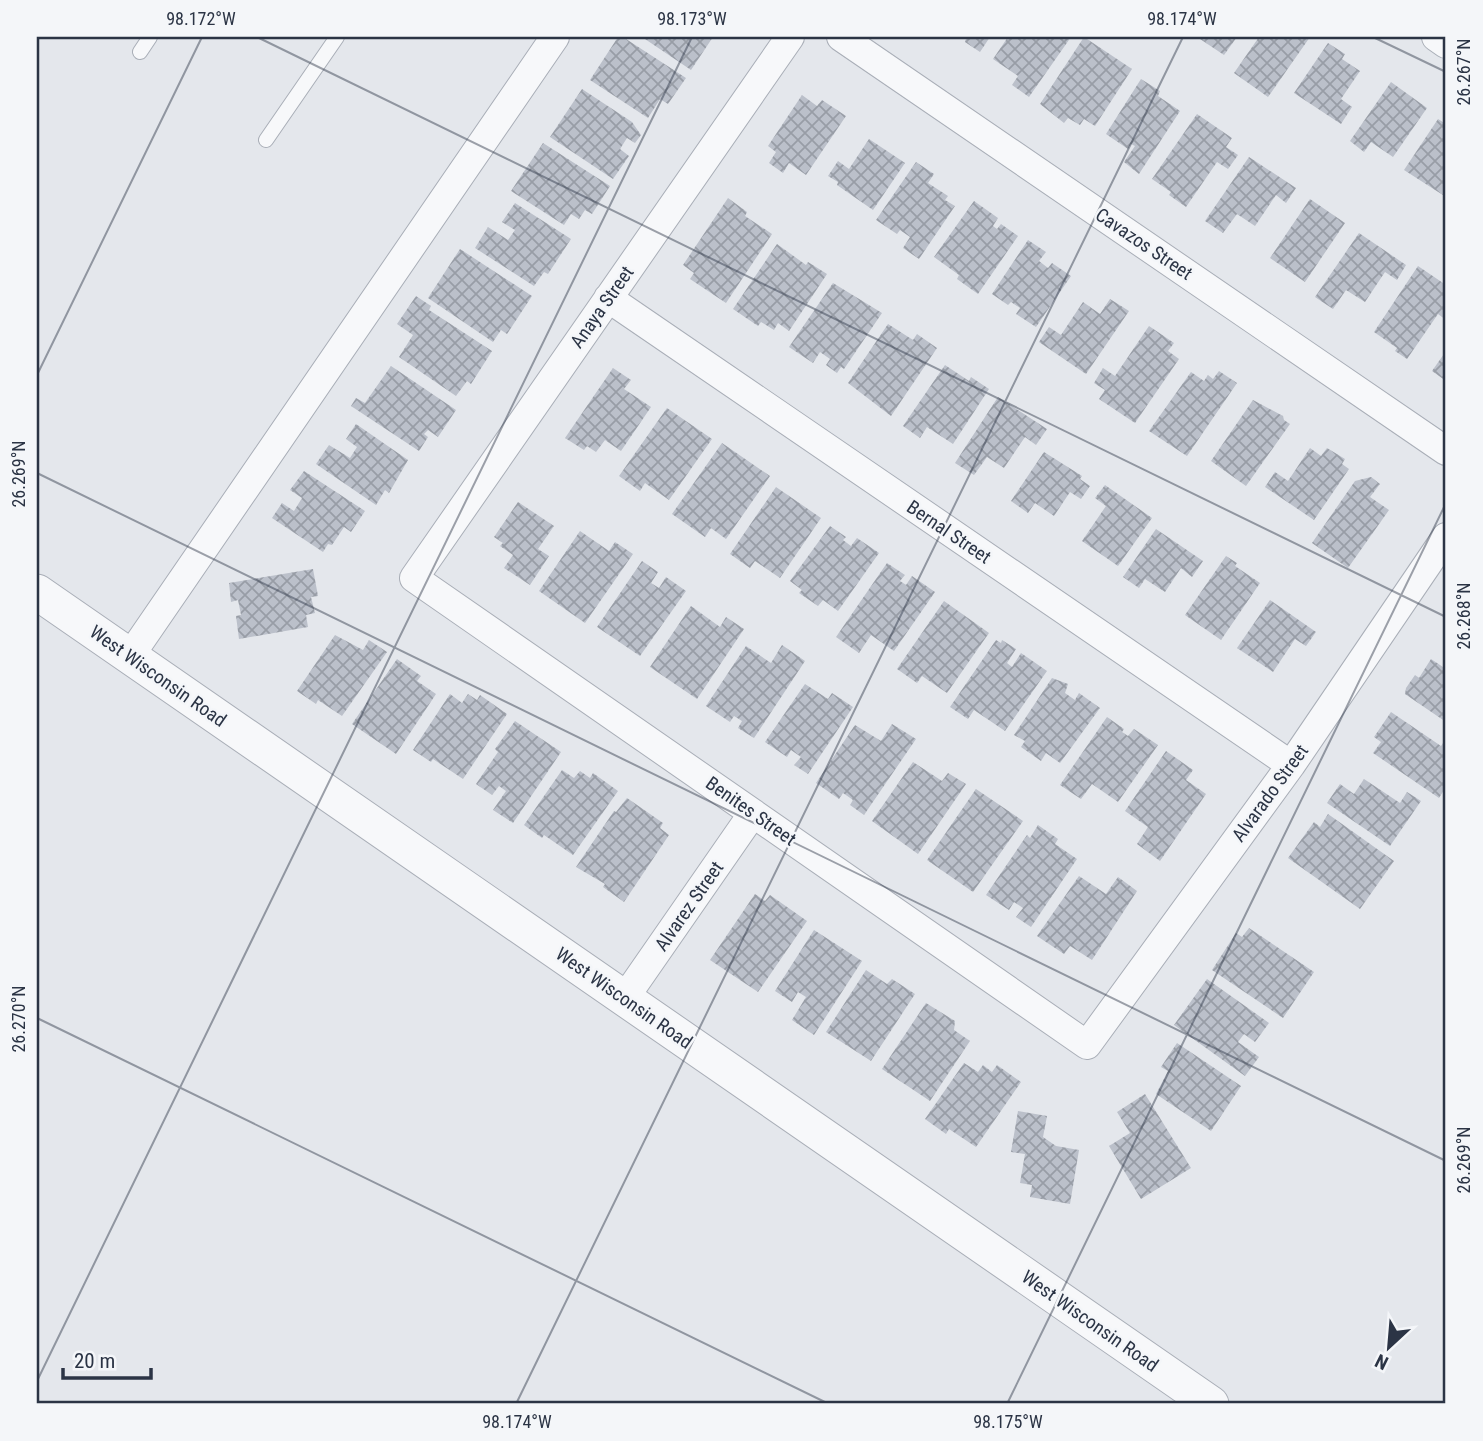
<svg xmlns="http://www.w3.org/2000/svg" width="1483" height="1441" viewBox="0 0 1483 1441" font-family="'Roboto Condensed',sans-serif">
	<defs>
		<pattern id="building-cross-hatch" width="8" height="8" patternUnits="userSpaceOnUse" patternTransform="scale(1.75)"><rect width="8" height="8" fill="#bbc0ca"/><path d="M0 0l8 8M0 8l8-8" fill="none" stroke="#989da6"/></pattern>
	</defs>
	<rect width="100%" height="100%" fill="#e4e7ec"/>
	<path fill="url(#building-cross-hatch)" d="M618 37H623L686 78 668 104 660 99 648 118 590 80Z
		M642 37H713L691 70Z
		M962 37H990L980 52 965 42 966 39Z
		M1008 37H1071L1029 97 1012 85 1018 76 993 59Z
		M1084 37 1132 69 1095 126 1084 119 1080 125 1068 118 1064 123 1040 104Z
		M1197 37H1237L1224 55Z
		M1259 37H1310L1268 97 1234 73Z
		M1328 43 1345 54 1342 59 1360 71 1341 99 1352 107 1341 124 1294 93Z
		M1141 79 1160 91 1158 96 1180 111 1139 174 1124 162 1135 146 1131 144 1128 149 1106 134Z
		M1391 82 1427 108 1393 157 1371 142 1364 152 1350 141Z
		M582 89 632 122 641 135 635 143 627 138 620 149 629 156 613 179 550 137Z
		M802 95 817 106 822 100 846 116 806 175 789 163 783 173 769 163 776 152 768 146Z
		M1197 114 1232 138 1226 147 1238 155 1228 169 1217 162 1186 207 1169 195 1171 192 1152 179Z
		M1438 119 1446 124V197L1404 170Z
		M869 139 905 163 873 210 837 185 838 182 828 176 838 161 849 169Z
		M543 143 610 186 592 214 585 210 579 219 571 214 564 225 511 191Z
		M1249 157 1296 188 1286 203 1276 195 1255 226 1237 214 1223 233 1205 221Z
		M916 162 934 174 928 183 948 196 945 200 955 206 919 259 903 248 910 237 900 230 897 234 876 220Z
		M728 198 747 212 745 216 772 234 726 303 690 279 694 273 683 265Z
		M1310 199 1345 223 1305 282 1270 258Z
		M974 201 998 218 993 226 997 229 1001 224 1018 236 978 294 957 279 959 275 934 257Z
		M515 203 571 239 548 274 544 272 534 286 475 248 488 227 508 240 515 230 502 222Z
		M1359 233 1406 265 1397 280 1385 272 1365 302 1346 290 1333 309 1315 297Z
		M1028 240 1046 252 1039 261 1048 268 1052 263 1071 276 1036 327 1016 314 1020 308 1011 302 1008 305 992 294Z
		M777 244 806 265 808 262 827 274 789 331 778 323 774 330 761 322 758 326 733 309Z
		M460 249 532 296 507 334 501 330 493 342 428 298Z
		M1418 266 1446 285V320L1438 314 1407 359 1395 351 1397 348 1374 332Z
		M833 283 882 313 844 369 841 367 837 373 826 365 830 359 820 352 813 363 789 347Z
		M416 296 431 306 429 310 492 351 471 384 467 381 456 396 399 357 413 335 397 324Z
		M1110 299 1129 311 1086 374 1039 342 1049 327 1061 335 1083 302 1100 314Z
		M888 324 913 340 917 334 937 348 891 416 848 383Z
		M1149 326 1174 343 1168 351 1179 359 1135 423 1099 399 1105 390 1094 383 1103 368 1115 376Z
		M1446 351V381L1432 371Z
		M945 365 969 381 971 377 989 389 953 444 927 427 920 438 903 426Z
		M391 366 456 410 438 437 428 430 424 434 428 437 419 451 351 406 356 398 365 403Z
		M613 368 631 380 624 389 651 407 621 451 605 440 596 452 587 446 584 450 565 438Z
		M1219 371 1237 383 1187 456 1149 431 1191 372 1204 381 1208 375 1213 379Z
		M998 397 1047 429 1036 445 1025 437 1004 468 987 457 974 475 955 463Z
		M1253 400 1283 416 1284 420 1290 424 1246 486 1211 461Z
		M667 408 712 439 669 500 645 483 640 491 619 476Z
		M356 424 408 460 389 493 385 490 376 505 316 464 329 445 350 458 357 447 346 439Z
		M722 443 770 476 726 539 711 528 705 537 672 514Z
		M1310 448 1321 456 1327 448 1345 459 1342 464 1349 469 1314 520 1265 487 1275 472 1288 481Z
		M1044 452 1082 476 1080 479 1090 486 1081 499 1070 492 1054 516 1035 503 1028 513 1011 501Z
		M304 471 365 511 351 532 344 527 332 545 328 544 323 552 272 518 282 503 294 511 302 498 290 490Z
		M1371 477 1380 484 1370 497 1389 510 1348 568 1312 543 1355 481Z
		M1105 485 1152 518 1118 566 1082 541 1106 506 1095 498Z
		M776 487 821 518 780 578 755 561 750 568 730 554Z
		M518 502 554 526 538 549 549 556 530 585 504 568 513 555 500 546 503 543 494 537Z
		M830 526 846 537 843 540 851 546 857 538 879 553 838 611 823 600 818 606 799 593 802 590 790 581Z
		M1156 529 1203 561 1192 577 1181 568 1165 592 1145 579 1139 588 1123 577Z
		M580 531 609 551 615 542 633 554 585 623 539 591Z
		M1226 556 1237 563 1235 566 1260 583 1221 640 1185 615Z
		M642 561 658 572 651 583 659 588 666 577 686 591 640 656 597 627Z
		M887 563 905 575 900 581 906 585 912 576 935 592 894 651 871 635 859 653 836 637Z
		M313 569 318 596 311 597 315 613 306 615 308 627 239 639 236 616 241 615 238 600 231 602 229 583Z
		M1270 600 1316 632 1306 646 1295 639 1273 672 1237 648Z
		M944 601 989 633 947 693 922 676 917 683 897 669Z
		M691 606 720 627 726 617 744 629 697 699 650 667Z
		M335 635 363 650 369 640 387 652 342 716 318 700 316 704 297 691Z
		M996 640 1001 643 1002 640 1016 649 1007 663 1012 667 1021 653 1047 671 1005 731 974 710 968 719 950 707Z
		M782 645 805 661 754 738 738 728 742 721 734 716 730 722 706 706 746 646 771 663Z
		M397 659 421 676 417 681 436 694 396 754 352 724Z
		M1431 659 1446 669V722L1405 694 1406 688 1415 675 1419 678Z
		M1052 678 1068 684 1065 693 1075 700 1079 693 1100 708 1060 763 1046 753 1041 761 1021 747 1025 741 1014 735Z
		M805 684 828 699 832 693 853 707 808 774 794 765 801 757 791 750 787 757 765 742Z
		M450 694 462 703 468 694 477 700 480 695 507 714 463 779 433 759 431 762 413 750Z
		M1391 712 1441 746 1446 739V787L1439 798 1373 753 1381 742 1374 737Z
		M1107 717 1124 729 1122 732 1128 736 1134 729 1158 745 1118 802 1092 784 1081 799 1060 785Z
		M515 721 561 752 513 823 493 810 506 791 499 786 492 795 476 784 498 752 495 749Z
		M892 724 916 739 864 815 850 805 853 800 843 793 839 799 816 783 855 725 881 741Z
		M1166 751 1193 770 1186 780 1206 794 1160 861 1137 844 1148 827 1125 811Z
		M913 762 942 781 948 773 966 784 918 854 872 821Z
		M562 770 574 778 580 771 590 778 593 773 618 791 573 855 544 835 542 838 524 825Z
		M1364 779 1400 803 1407 792 1421 801 1390 846 1327 803 1340 784 1354 794Z
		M976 789 1023 821 973 892 927 860Z
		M627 798 663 823 660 828 669 835 624 902 603 887 605 884 576 867 614 811 616 812Z
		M1328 814 1394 861 1360 909 1288 858 1314 822 1320 827Z
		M1038 825 1058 839 1055 844 1077 859 1031 927 1016 917 1023 908 1014 902 1009 910 986 895 1027 835 1030 838Z
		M1079 876 1106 894 1118 877 1137 891 1092 960 1070 946 1064 954 1037 936Z
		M755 894 765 901 770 895 807 921 758 992 710 960Z
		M1249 928 1314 972 1283 1018 1212 970 1236 933 1242 937Z
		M814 930 862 961 814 1035 792 1020 806 997 798 992 792 1002 775 991Z
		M866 970 887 984 892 979 915 994 871 1061 826 1032Z
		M1207 979 1269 1023 1255 1042 1244 1034 1238 1042 1259 1057 1245 1076 1174 1025Z
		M926 1003 955 1021 954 1030 970 1041 930 1101 882 1069Z
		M1177 1043 1241 1086 1211 1131 1156 1094 1168 1071 1161 1067Z
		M964 1063 978 1072 983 1065 992 1072 997 1065 1021 1082 976 1147 949 1129 946 1134 925 1119Z
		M1145 1094 1191 1168 1141 1199 1109 1146 1130 1133 1117 1112Z
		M1018 1111 1047 1116 1043 1137 1056 1146 1079 1150 1070 1204 1030 1197 1032 1185 1020 1183 1025 1154 1011 1152Z"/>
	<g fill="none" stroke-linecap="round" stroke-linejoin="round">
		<defs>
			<path id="service" d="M140 52 150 37
				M266 140 337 37"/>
			<path id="minor" d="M790 37 414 578 1087 1045 1291 765 1446 537
				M841 37 1446 451
				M1436 37 1446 44
				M608 298 1291 765
				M130 656 555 37
				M624 999 753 813"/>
			<path id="tertiary" d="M37 592 1211 1404"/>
		</defs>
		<use href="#service" stroke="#a9aeb7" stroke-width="16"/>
		<use href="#minor" stroke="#a9aeb7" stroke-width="30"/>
		<use href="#tertiary" stroke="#a9aeb7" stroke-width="37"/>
		<use href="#service" stroke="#f7f8fa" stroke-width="14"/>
		<use href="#minor" stroke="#f7f8fa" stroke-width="28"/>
		<use href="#tertiary" stroke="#f7f8fa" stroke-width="35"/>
	</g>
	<path fill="none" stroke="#2b3445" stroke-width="2" stroke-opacity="0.45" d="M257 37 1446 617M1373 37 1446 72M37 375 202 37M37 473 1446 1161M37 1018 829 1404M37 1381 692 37M516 1404 1183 37M1007 1404 1446 503"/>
	<g text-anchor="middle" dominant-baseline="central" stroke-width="5" stroke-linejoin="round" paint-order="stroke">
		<g font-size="19" fill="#2b3445" stroke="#f4f6f9">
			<text transform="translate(1144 244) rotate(34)">Cavazos Street</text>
			<text transform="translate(602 307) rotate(-55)">Anaya Street</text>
			<text transform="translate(949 532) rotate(34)">Bernal Street</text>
			<text transform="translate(158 676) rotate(35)">West Wisconsin Road</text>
			<text transform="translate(1270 793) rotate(-54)">Alvarado Street</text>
			<text transform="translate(751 811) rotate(35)">Benites Street</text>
			<text transform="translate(689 906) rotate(-55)">Alvarez Street</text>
			<text transform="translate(624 998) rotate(35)">West Wisconsin Road</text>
			<text transform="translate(1090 1321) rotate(35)">West Wisconsin Road</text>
		</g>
	</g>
	<rect width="1483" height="1441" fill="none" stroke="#f4f6f9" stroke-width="77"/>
	<g transform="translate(1389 1347) rotate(206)" stroke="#f4f6f9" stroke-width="5" paint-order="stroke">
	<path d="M0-5L12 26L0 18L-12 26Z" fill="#2b3445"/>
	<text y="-10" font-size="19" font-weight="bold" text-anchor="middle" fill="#2b3445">N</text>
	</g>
	<path d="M63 1368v10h88v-10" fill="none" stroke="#2b3445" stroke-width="3.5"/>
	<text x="74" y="1368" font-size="21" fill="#2b3445" stroke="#f4f6f9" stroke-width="5" paint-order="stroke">20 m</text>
	<rect x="38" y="38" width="1406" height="1364" fill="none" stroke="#2b3445" stroke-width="2.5"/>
	<g font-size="18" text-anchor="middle" fill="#2b3445">
		<text x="201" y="25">98.172°W</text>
		<text x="692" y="25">98.173°W</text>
		<text x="1182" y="25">98.174°W</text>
		<text transform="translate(1464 72) rotate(-90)" y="6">26.267°N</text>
		<text transform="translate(19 474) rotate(-90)" y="6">26.269°N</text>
		<text transform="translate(1464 616) rotate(-90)" y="6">26.268°N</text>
		<text transform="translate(19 1019) rotate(-90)" y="6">26.270°N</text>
		<text transform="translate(1464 1160) rotate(-90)" y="6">26.269°N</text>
		<text x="517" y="1428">98.174°W</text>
		<text x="1008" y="1428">98.175°W</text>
	</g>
</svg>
